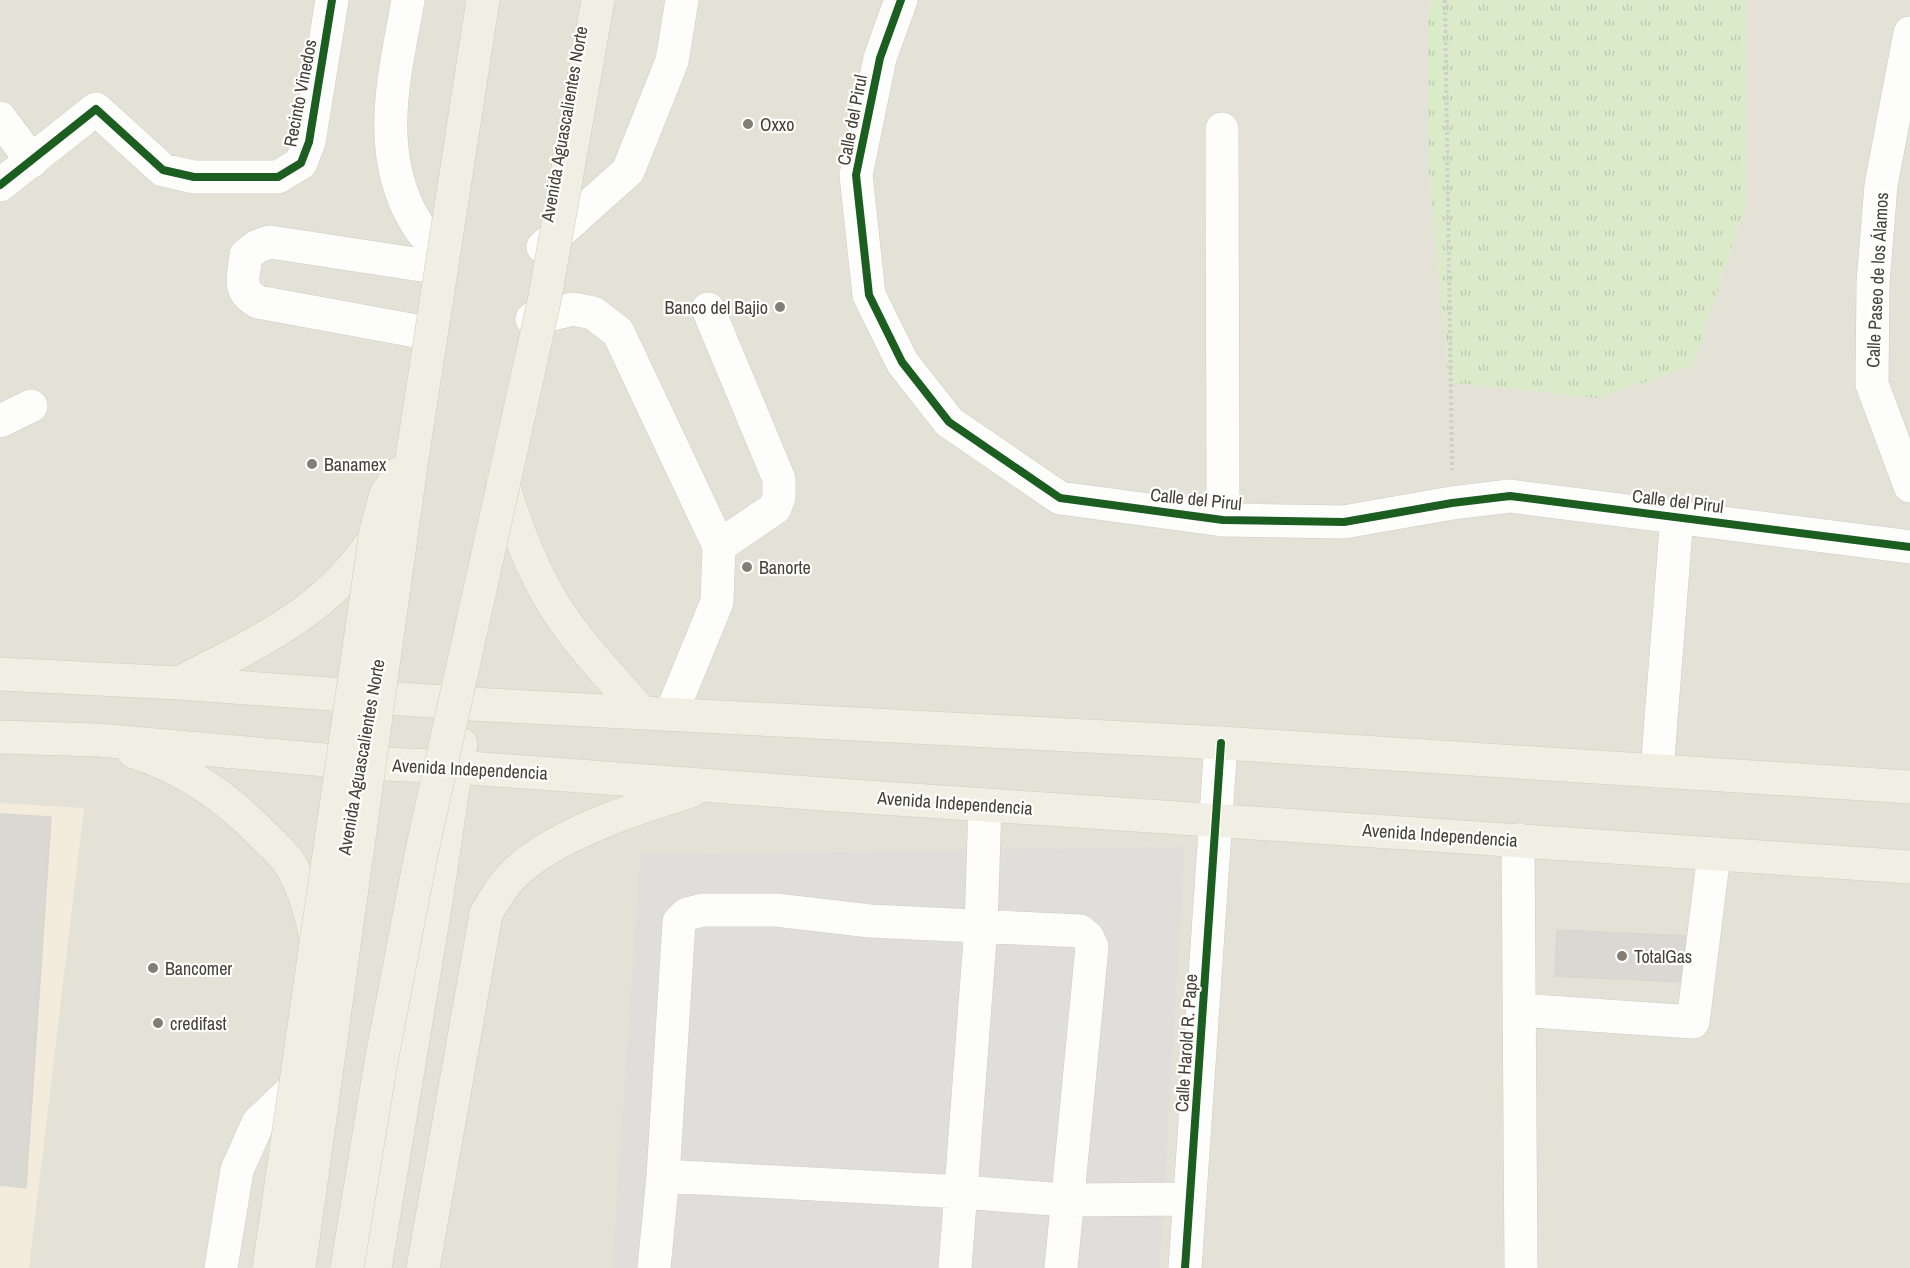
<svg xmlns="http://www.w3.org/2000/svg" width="1910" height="1268" viewBox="0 0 1910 1268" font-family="'Archivo Narrow',sans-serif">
	<defs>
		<pattern id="grass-tufts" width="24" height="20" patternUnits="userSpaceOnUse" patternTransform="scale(1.5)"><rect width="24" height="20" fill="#dbebca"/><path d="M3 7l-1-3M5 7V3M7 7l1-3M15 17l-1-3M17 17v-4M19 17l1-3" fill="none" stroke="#bdcbae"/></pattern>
	</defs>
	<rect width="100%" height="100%" fill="#f0efea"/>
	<path fill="#e4e1d7" d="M0 0H1910V1268H0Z"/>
	<path fill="#f3ecdd" d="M0 803 84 808 29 1268H0Z"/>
	<path fill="url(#grass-tufts)" d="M1431 0H1745V206L1693 366 1597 398 1449 382 1429 172 1428 21Z"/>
	<path fill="#dfdeda" d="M1185 847 1160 1268H612L640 854Z"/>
	<path fill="#dad8d2" stroke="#d8d6d0" stroke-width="1.5" d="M0 814 51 817 26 1188 0 1185Z
		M1557 930 1689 936 1686 982 1555 976Z"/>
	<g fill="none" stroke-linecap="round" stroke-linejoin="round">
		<defs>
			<path id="minor" d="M408 0C396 70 376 139 408 208 413 217 418 228 425 235 431 239 440 242 446 245
				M901 0 880 58 856 175 869 295 902 362 949 422 1060 498 1223 520 1344 522 1452 503 1510 496 1910 547
				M1910 33 1881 185 1873 283 1872 384 1910 486
				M0 118 32 161
				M1222 129 1223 520
				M0 185 96 109 163 170 194 177H278L301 163 309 142 332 0
				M543 247 628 171 672 61 682 0
				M708 309 779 479V497L775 508 719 546
				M532 319 573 309 593 313 618 332 719 546 717 602 671 714
				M427 333 258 302C236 290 244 277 246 255L258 246 270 242 441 268
				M0 421 31 406
				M1657 771 1677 516
				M1518 840 1521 1268
				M1519 1010 1693 1022 1714 854
				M663 1176 961 1192 1066 1200 1190 1199
				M221 1268 237 1170 258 1123 305 1078
				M654 1268 663 1176 679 922 687 914 703 910H776L870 921 1080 931 1088 938 1092 947 1061 1268
				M955 1268 981 926 985 805
				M1185 1268 1221 743"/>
			<path id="major" d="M502 481C515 524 530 566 554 605 578 644 612 678 642 713
				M0 674 178 683 471 704 1221 743 1910 787
				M179 683C260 641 331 611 380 530
				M0 737 98 740 360 763 456 767 837 795 1910 867
				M134 752C185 768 229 799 265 837 273 845 284 854 290 864 304 887 313 917 316 943
				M375 1268 437 895 456 767 461 744
				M423 1268 486 914C494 899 503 884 516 872 556 834 639 807 692 791"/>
		</defs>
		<use href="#minor" stroke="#cecdc7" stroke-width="34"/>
		<use href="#major" stroke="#d2cdb7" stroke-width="34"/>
		<path stroke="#d1cfcb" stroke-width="4" stroke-dasharray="3 3" stroke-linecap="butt" d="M1445 0 1452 470"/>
		<use href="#minor" stroke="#fdfdfc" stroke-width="33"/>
		<use href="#major" stroke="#f1efe4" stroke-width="33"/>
		<defs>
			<path id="major-bridge" d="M269 1268 376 531 386 494 400 474
				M299 1268 412 458 483 0
				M347 1268 381 1062 421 855 545 297 598 0"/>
		</defs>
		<use href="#major-bridge" stroke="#d2cdb7" stroke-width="34" stroke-linecap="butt"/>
		<use href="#major-bridge" stroke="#f1efe4" stroke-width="33"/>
		<defs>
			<path id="cycleway" d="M901 0 880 58 856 175 869 295 902 362 949 422 1060 498 1223 520 1344 522 1452 503 1510 496 1910 547
				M0 185 96 109 163 170 194 177H278L301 163 309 142 332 0
				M1185 1268 1221 743"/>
		</defs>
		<use href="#cycleway" stroke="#fff" stroke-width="11"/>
		<use href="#cycleway" stroke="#1b5e20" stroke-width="8"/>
	</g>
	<g fill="#827e75" stroke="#fff" stroke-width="2">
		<circle cx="748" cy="124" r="6"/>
		<circle cx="780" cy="307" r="6"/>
		<circle cx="312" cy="464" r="6"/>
		<circle cx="747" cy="567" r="6"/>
		<circle cx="1622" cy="956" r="6"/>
		<circle cx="153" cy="968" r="6"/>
		<circle cx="158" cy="1023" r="6"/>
	</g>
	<g text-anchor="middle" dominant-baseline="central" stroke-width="4.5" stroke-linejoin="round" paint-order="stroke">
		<g font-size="18" fill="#464136" stroke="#fff">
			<text transform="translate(300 93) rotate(-79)">Recinto Vinedos</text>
			<text transform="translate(852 120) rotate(-79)">Calle del Pirul</text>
			<text transform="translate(564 124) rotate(-80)">Avenida Aguascalientes Norte</text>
			<text transform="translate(1877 280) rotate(-87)">Calle Paseo de los Álamos</text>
			<text transform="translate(1196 499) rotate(6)">Calle del Pirul</text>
			<text transform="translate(1678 501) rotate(7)">Calle del Pirul</text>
			<text transform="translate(361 757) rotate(-80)">Avenida Aguascalientes Norte</text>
			<text transform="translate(470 769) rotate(3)">Avenida Independencia</text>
			<text transform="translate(955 803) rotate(4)">Avenida Independencia</text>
			<text transform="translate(1440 835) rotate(4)">Avenida Independencia</text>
			<text transform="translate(1186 1043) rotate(-86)">Calle Harold R. Pape</text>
		</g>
		<g font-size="18" fill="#464136" stroke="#fff" text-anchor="start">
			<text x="760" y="124">Oxxo</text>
			<text x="768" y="307" text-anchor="end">Banco del Bajio</text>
			<text x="324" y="464">Banamex</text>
			<text x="759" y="567">Banorte</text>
			<text x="1634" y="956">TotalGas</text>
			<text x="165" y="968">Bancomer</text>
			<text x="170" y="1023">credifast</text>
		</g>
	</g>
</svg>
